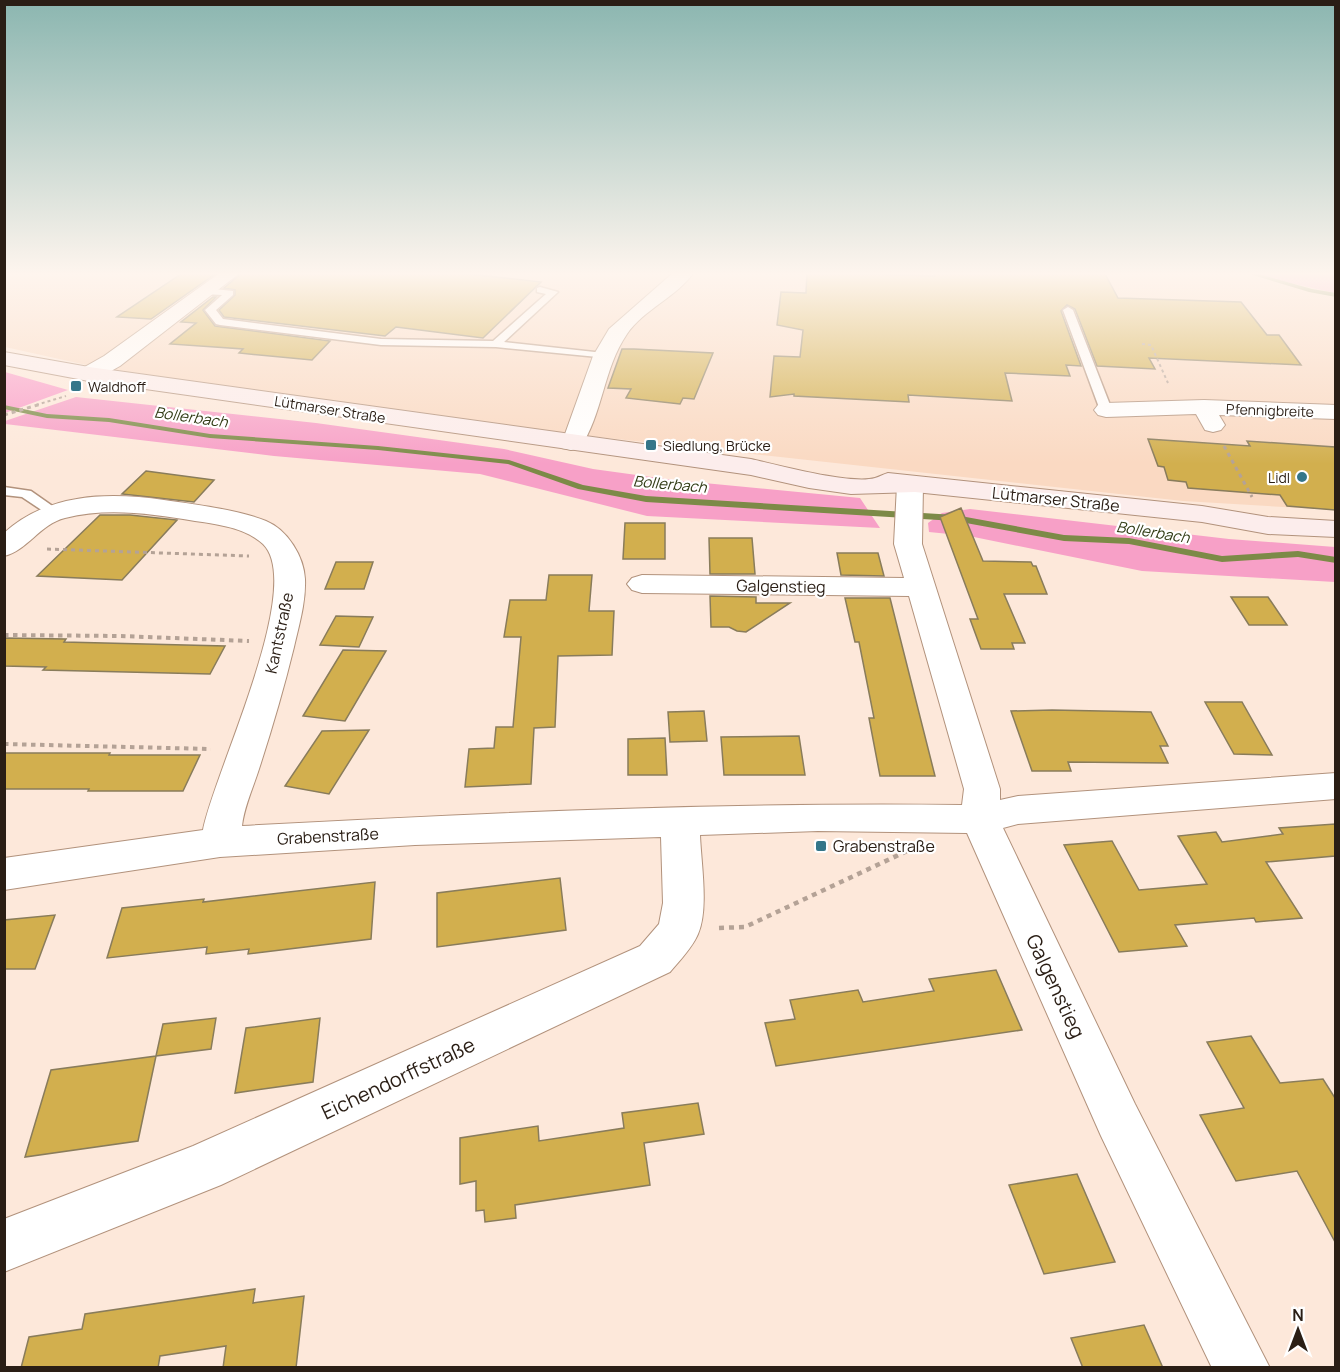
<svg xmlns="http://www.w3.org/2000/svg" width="1340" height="1372" viewBox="0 0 1340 1372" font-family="Manrope,sans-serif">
	<rect width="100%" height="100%" fill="#fde8da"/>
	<path fill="#fad9c2" d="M5 272H1241L1335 293V510L1183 501 589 436 100 368 5 347Z"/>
	<path fill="#f7a0c7" d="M76 397 316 423 504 449 593 469 673 480 860 498 880 528 647 516 480 474 274 456 5 424V421Z
		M970 509 1229 539 1335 547V582L1142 571 969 536 929 532 928 523 942 513Z"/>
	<path fill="#fa9dc8" d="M1241 272H1335V293Z
		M4 372H5L68 390 5 413Z"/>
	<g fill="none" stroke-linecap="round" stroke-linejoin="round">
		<path fill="#7c8a47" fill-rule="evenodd" d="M1243 272H1251L1312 289 1336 293V297L1309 292Z
			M4 405 47 414 109 418 210 434 378 446 509 460 583 485 646 496 955 515 1064 535 1129 538 1222 556 1298 551 1336 557V563L1298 557 1222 562 1129 544 1064 541 955 521 646 502 578 489 508 464 378 450 210 438 109 422 47 418 4 409Z"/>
	</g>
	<path fill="#d2af4e" stroke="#897c5b" stroke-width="1.5" d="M184 272H218L151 319 117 317Z
		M243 272H451L541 282 483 338 396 327 385 336 224 317 219 310 235 295V290L224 288Z
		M807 272 935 276 934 272H1104L1118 298 1241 302 1267 335H1279L1301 365 1149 358 1155 369 1097 366 1075 309 1067 305 1061 311 1081 366 1066 365 1070 376 1005 373 1012 401 908 395 909 402 794 396V394L770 397 774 356 800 357 803 330 777 325 781 292 806 293Z
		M213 297H216L203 310 215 326 330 341 312 360 239 353 243 349 170 344 196 323 181 322Z
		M622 349H634L713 353 694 399 683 398 680 404 626 398 631 389 608 388Z
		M1148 439 1250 446 1247 441 1335 447V510L1287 506 1280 495 1188 488 1186 482 1168 480 1164 467 1158 466Z
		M146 471 214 480 194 502 122 494Z
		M961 508 983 561 1031 562 1033 566H1036L1047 594H1004L1025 643H1012L1014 649H981L970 619H978L940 517Z
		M100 515H130L177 520 122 580 37 576Z
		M625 523H665V559H623Z
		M709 538H752L755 574H710Z
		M837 553H878L884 576 841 575Z
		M336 562H373L364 589H325Z
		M549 575H592L589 611H614L612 655 558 656 555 727 534 728 531 784 465 787 469 749 494 748 496 727H513L521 637H504L510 600H546Z
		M710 596 756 597V603H790L746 632 737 631 729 627H711Z
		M1231 597H1268L1287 625H1249Z
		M845 598H890L935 776H880L869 718H874L859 642H855Z
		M336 616 373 617 359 647 320 645Z
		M4 638 66 639 64 642 225 646 210 674 43 670 46 667 4 666Z
		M343 650 386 651 345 721 303 716Z
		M1205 702H1242L1272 755 1234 754Z
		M1052 710 1151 712 1168 746H1160L1168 763 1068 762 1071 771H1032L1011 711Z
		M704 711 707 741 670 742 668 712Z
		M369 730 329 794 285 786 322 731Z
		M799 736 805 775H724L721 737Z
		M665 738 667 775H628V739Z
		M4 753H110L109 755H200L183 791H88L89 789H4Z
		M1335 824V856L1266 862 1302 918 1256 922 1254 918 1175 925 1187 946 1119 952 1064 845 1112 841 1139 890 1207 884 1178 836 1216 832 1222 842 1283 834 1279 828Z
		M560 878 566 930 437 947V893Z
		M375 882 371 939 248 954 249 949 206 954 207 947 107 958 122 908 204 899 203 902Z
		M55 915 35 969H4V920Z
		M996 970 1022 1030 776 1066 765 1023 795 1019 790 1000 858 990 863 1002 934 991 929 979Z
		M216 1018 211 1049 156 1056 138 1141 25 1157 51 1070 156 1056 163 1024Z
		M320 1018 313 1082 235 1093 246 1028Z
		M1251 1036 1280 1083 1323 1079 1335 1098V1242L1297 1171 1236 1181 1200 1115 1244 1108 1207 1042Z
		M698 1103 704 1134 644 1143 650 1185 515 1205 516 1218 485 1222 484 1210 476 1211V1181L460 1184V1138L538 1126 539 1141 624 1128 622 1113Z
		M1077 1174 1115 1262 1044 1274 1009 1185Z
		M255 1289 253 1303 304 1296 296 1368H223L226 1346 160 1356 158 1368H21L29 1337 82 1329 85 1314Z
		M1144 1325 1163 1368H1083L1071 1338Z"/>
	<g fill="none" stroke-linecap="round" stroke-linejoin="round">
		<defs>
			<path id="service" d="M540 287 558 292 504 342 604 353 609 356 608 358 496 347 381 345 220 325 216 324 205 310 222 295 205 294 200 291 205 288 233 291V295L216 310 223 319 381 339 493 341 546 294 537 292V288Z
				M1068 307 1073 310 1112 410 1110 412H1102L1100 410 1063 310Z
				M4 487 31 491 61 512 59 515H49L22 497 4 495Z"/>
			<path id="minor" d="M221 272H241L120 366 97 379 89 381 81 379 78 374 81 369 104 356Z
				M674 272H694C678 296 643 310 627 334 603 369 603 414 580 448L571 450 562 448 559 443 565 434 593 356 609 329Z
				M1204 400 1336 405V419L1219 415 1225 425 1221 430 1213 432 1205 430 1196 414 1106 417 1098 415 1094 410 1098 405 1106 403Z
				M910 477 919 480 923 485 922 544 1000 789V800L1018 796 1336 773V799L1018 824 1003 828 1135 1104 1270 1368H1212L1101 1136 967 833 818 831 700 835C701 863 709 909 698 934 692 948 680 960 670 972L221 1185 4 1272V1219L193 1146 640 946 659 924 663 903 661 837 415 845 220 857 4 890V858L203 830C213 775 306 586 263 544 246 528 217 524 195 521 152 514 108 507 65 518 40 524 27 551 4 556V533C48 493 108 492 164 500 193 504 240 510 266 521 288 530 304 557 305 579 306 602 299 625 294 647 284 688 272 729 259 769 253 788 244 807 242 826 482 813 722 802 962 805L964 789 909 596 642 593 632 590 627 584 632 578 642 575 904 578 894 544 897 485 901 480Z"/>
			<path id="secondary" d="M4 352 89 367 751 459C778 465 851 485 875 478 879 477 884 474 888 473L1202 506 1268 517 1336 521V537L1268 534 1202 522 915 492 851 494 809 488 751 475 89 381 4 365Z"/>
		</defs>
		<use href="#service" stroke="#b2927c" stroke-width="3"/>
		<use href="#minor" stroke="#b2927c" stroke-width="2"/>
		<use href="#secondary" stroke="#b2927c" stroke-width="2"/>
		<path stroke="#b4a296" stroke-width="2" stroke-dasharray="3 3" stroke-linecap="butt" d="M1142 344 1151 345 1168 383
			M36 405 66 396"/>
		<path stroke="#b4a296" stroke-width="3" stroke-dasharray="4 4" stroke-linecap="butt" d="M4 415 41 404
			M1224 446 1252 497
			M47 549 249 556"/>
		<path stroke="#b4a296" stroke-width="4" stroke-dasharray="4.5 4.5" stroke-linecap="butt" d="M4 635 121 636 249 641
			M4 744 211 749"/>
		<path stroke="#b4a296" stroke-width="4.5" stroke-dasharray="5 5" stroke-linecap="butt" d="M719 928 745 927 907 851"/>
		<use href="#service" fill="#fff" fill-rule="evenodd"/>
		<use href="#minor" fill="#fff" fill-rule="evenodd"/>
		<use href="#secondary" fill="#fcedec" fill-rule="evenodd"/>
	</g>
	<linearGradient id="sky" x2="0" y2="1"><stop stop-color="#8bb6b0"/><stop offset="0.59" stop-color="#fef5ee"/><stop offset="1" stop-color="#fef5ee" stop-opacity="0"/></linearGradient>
	<rect width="1340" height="464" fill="url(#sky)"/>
	<g fill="#357689" stroke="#fff" stroke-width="2">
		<rect x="70" y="380" width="12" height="12" rx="3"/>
		<rect x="645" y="439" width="12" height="12" rx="3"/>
		<circle cx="1302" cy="477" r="6"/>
		<rect x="815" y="840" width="12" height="12" rx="3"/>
	</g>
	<g text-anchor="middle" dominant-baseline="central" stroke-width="4.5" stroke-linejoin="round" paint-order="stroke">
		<g font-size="14" fill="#2a1e15" stroke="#fff" text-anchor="start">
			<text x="88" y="386">Waldhoff</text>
			<text x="663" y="445">Siedlung, Brücke</text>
			<text x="1290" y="477" text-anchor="end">Lidl</text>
		</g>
		<g font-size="14" fill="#2a1e15" stroke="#fff">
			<text transform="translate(330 409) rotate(9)">Lütmarser Straße</text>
			<text transform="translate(1270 410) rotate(2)">Pfennigbreite</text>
		</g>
		<g font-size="15" font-style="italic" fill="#323c16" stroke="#fff">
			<text transform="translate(191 417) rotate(8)">Bollerbach</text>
			<text transform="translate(670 484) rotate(5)">Bollerbach</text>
			<text transform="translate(1153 532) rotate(9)">Bollerbach</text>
		</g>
		<g font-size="16" fill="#2a1e15" stroke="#fff">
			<text transform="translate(1056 499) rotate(6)">Lütmarser Straße</text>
			<text transform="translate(781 586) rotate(1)">Galgenstieg</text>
			<text transform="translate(279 633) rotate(-78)">Kantstraße</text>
			<text transform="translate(328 836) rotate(-3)">Grabenstraße</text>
		</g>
		<g font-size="16" fill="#2a1e15" stroke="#fff" text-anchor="start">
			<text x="833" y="846">Grabenstraße</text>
		</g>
		<g font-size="20" fill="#2a1e15" stroke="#fff">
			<text transform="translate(1056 986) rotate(65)">Galgenstieg</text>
			<text transform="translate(398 1078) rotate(-25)">Eichendorffstraße</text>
		</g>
	</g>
	<rect width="1340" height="1372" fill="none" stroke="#2a1e15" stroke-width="12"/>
	<g transform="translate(1298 1330)" stroke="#ffffff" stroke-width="4.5" paint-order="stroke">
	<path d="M0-4.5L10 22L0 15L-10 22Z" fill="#2a1e15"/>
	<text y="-9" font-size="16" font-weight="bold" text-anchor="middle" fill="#2a1e15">N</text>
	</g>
</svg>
